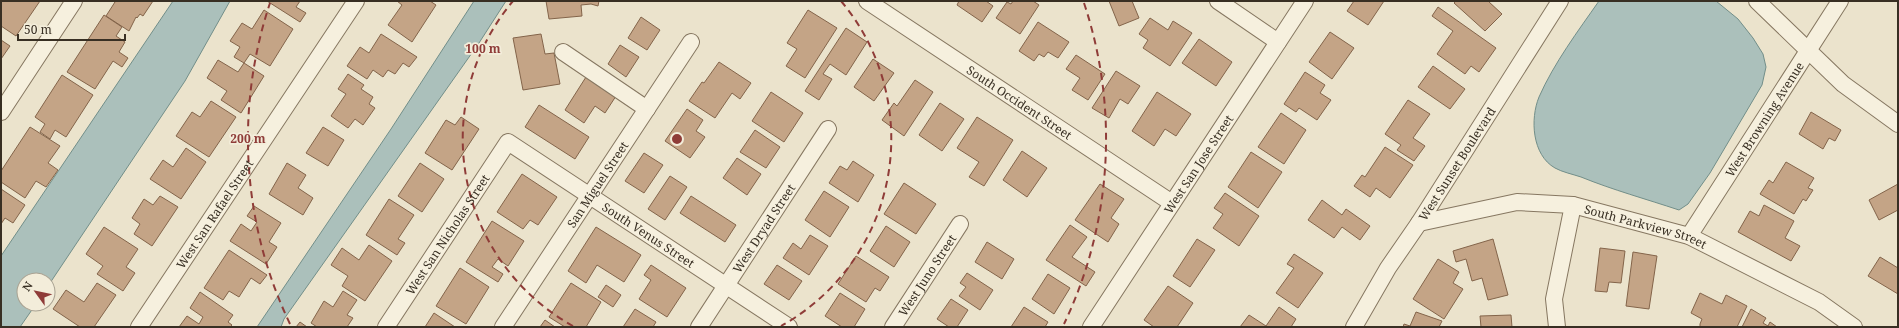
<svg xmlns="http://www.w3.org/2000/svg" width="1899" height="328" viewBox="0 0 1899 328" font-family="'Noto Serif',serif">
	<rect width="100%" height="100%" fill="#ebe3cc"/>
	<path fill="#abc0bb" stroke="#728e89" d="M173 1H230L185 81 48 286V280H24V304H36L20 327H1V256Z
		M474 1H506L479 43 284 319 281 327H257L391 129Z
		M1599 1H1716L1738 19 1753 38 1763 54 1766 67 1762 85 1710 173 1688 204 1679 210C1646 199 1613 190 1581 177 1572 174 1562 172 1555 168 1532 155 1530 119 1539 97 1554 63 1578 31 1599 1Z"/>
	<path fill="#c4a486" stroke="#83644a" d="M1 1H40L16 36 1 26Z
		M113 1H153L143 16 140 14 137 18 136 17 129 31 106 16 115 2Z
		M267 1H300L296 7 306 13 300 22Z
		M397 1H430L436 5 412 42 388 25 402 5Z
		M546 1H599L598 6 591 4 581 5 582 16 549 19Z
		M959 1H986L993 6 982 22 957 5Z
		M1013 1H1033L1039 5 1020 34 996 18 1007 2 1011 4Z
		M1109 1H1132L1139 18 1119 26Z
		M1354 1H1384L1368 25 1347 11Z
		M1456 1H1488L1502 14 1485 31 1454 3Z
		M1438 7 1496 48 1479 72 1471 66 1465 74 1437 54 1453 31 1432 16Z
		M264 10 293 29 270 66 250 54 244 63 234 57 240 47 230 41 242 23 252 29Z
		M808 10 837 28 805 78 786 66 797 49 787 43Z
		M104 15 122 27 116 36 125 42 119 52 128 58 122 67 113 61 95 89 67 72Z
		M641 17 660 30 647 50 628 38Z
		M1150 18 1168 30 1173 21 1192 33 1170 66 1143 48 1148 40 1139 34Z
		M1038 22 1069 42 1058 58 1048 52 1044 57 1039 54 1034 61 1019 51Z
		M846 28 867 42 846 75 830 64 823 74 832 79 819 100 805 91Z
		M1330 32 1354 48 1332 79 1309 62Z
		M381 34 417 57 409 67 403 63 395 74 388 70 383 77 373 70 367 79 347 66 360 47 369 53Z
		M541 34 545 54 554 53 560 84 523 90 513 38Z
		M1199 39 1232 62 1216 86 1182 63Z
		M1 40 10 46 1 59Z
		M620 45 639 57 626 77 608 64Z
		M1076 55 1105 74 1088 100 1072 90 1080 78 1066 69Z
		M873 59 894 73 874 101 854 87Z
		M218 60 238 72 244 63 264 76 241 113 221 100 227 91 207 78Z
		M719 62 751 83 740 99 732 93 715 118 689 101 702 82 704 83Z
		M1433 66 1465 89 1450 109 1418 87Z
		M1116 71 1140 86 1128 104 1120 99 1109 118 1092 108Z
		M1305 72 1325 85 1320 93 1331 100 1317 120 1299 108 1296 112 1284 104Z
		M348 74 364 85 361 89 373 97 369 104 375 108 363 125 355 119 348 128 331 116 346 94 338 89Z
		M62 75 93 95 66 137 55 130 50 139 40 132 45 124 35 117Z
		M586 77 616 96 605 113 595 106 584 123 565 110Z
		M915 80 933 92 904 136 882 120 894 103 897 106Z
		M771 92 803 113 784 142 752 121Z
		M1157 92 1191 114 1176 136 1165 129 1154 146 1132 131Z
		M1408 100 1430 114 1413 138 1425 146 1414 161 1397 150 1401 145 1385 134Z
		M211 101 236 117 209 157 176 136 192 112 200 117Z
		M940 103 964 119 942 151 919 135Z
		M539 105 589 137 575 159 525 127Z
		M687 109 703 120 696 131 705 137 690 158 665 141Z
		M1811 112 1841 130 1835 141 1829 138 1823 149 1799 134Z
		M1281 113 1306 130 1284 164 1258 147Z
		M461 117 479 129 452 170 425 153 446 120 455 125Z
		M977 117 1013 140 984 186 969 177 979 162 957 148Z
		M30 127 60 146 48 163 58 170 46 187 36 181 25 198 1 182V171Z
		M323 127 344 140 328 166 306 153Z
		M755 130 780 147 766 168 740 152Z
		M1385 147 1413 165 1390 198 1376 188 1370 197 1354 186 1362 175 1365 177Z
		M186 148 206 162 181 199 150 179 163 160 173 167Z
		M1022 151 1047 168 1027 197 1003 180Z
		M1251 152 1282 172 1258 208 1228 187Z
		M644 153 663 165 644 193 625 181Z
		M737 158 761 174 747 195 723 178Z
		M853 161 874 175 858 202 829 183 840 166 847 170Z
		M1786 162 1814 178 1808 188 1813 190 1806 201 1803 199 1794 214 1760 194 1769 180 1773 183Z
		M287 163 306 175 298 188 313 198 303 215 269 194Z
		M420 163 444 179 422 212 398 196Z
		M522 174 557 197 538 225 530 220 523 229 497 212Z
		M670 176 687 187 665 220 648 209Z
		M904 183 936 204 916 234 884 214Z
		M1100 184 1124 199 1111 218 1119 224 1108 242 1075 220Z
		M1898 184V210L1879 220 1869 200Z
		M1 189 25 205 13 223 5 218 1 224Z
		M824 191 849 207 830 237 805 220Z
		M1225 193 1259 216 1239 246 1213 228 1223 214 1214 208Z
		M160 196 178 207 152 246 134 234 140 224 132 218 144 199 153 205Z
		M691 196 736 225 725 242 680 213Z
		M389 199 414 215 398 239 405 243 397 255 366 235Z
		M1322 200 1342 215 1346 209 1370 226 1360 240 1342 227 1334 238 1308 220Z
		M1764 205 1794 221 1785 238 1800 246 1791 261 1738 232 1750 211 1759 216Z
		M254 206 281 223 269 242 277 247 266 264 230 241 241 224 251 231 257 222 247 216Z
		M492 221 524 241 508 266 498 259 492 267 503 274 498 282 466 262Z
		M1070 225 1087 237 1072 257 1095 272 1086 286 1046 260Z
		M886 226 910 242 894 267 870 251Z
		M104 227 138 249 126 267 135 273 123 291 97 274 103 266 86 254Z
		M596 227 641 255 624 282 597 265 586 283 568 271Z
		M810 235 828 246 809 275 783 258 793 243 801 249Z
		M1197 239 1215 250 1190 287 1173 276Z
		M1493 239 1508 295 1488 300 1482 278 1472 281 1466 259 1456 262 1453 251Z
		M987 242 1014 259 1002 279 975 262Z
		M369 245 392 261 365 301 342 286 348 276 331 265 342 248 359 260Z
		M1600 248 1625 251 1621 283 1609 282 1607 292 1595 291Z
		M229 250 267 275 260 284 251 278 239 297 229 291 223 300 204 288Z
		M1633 252 1657 256 1649 309 1626 306Z
		M1294 254 1323 273 1298 308 1276 293 1294 268 1287 264Z
		M856 256 889 277 880 291 875 288 866 302 838 284Z
		M1880 257 1898 268V294L1868 276Z
		M1438 259 1459 272 1453 283 1463 289 1444 319 1413 299Z
		M651 265 686 288 667 317 639 299 651 280 644 275Z
		M777 265 802 281 789 300 764 284Z
		M460 268 489 287 466 324 436 306Z
		M967 273 993 290 980 310 959 296 966 287 960 283Z
		M1048 274 1070 288 1054 314 1032 299Z
		M97 283 116 295 94 327H80L53 309 66 290 84 302Z
		M571 283 601 302 586 327H565L549 317Z
		M606 285 621 295 613 307 598 297Z
		M1168 286 1193 303 1177 327H1154L1144 320Z
		M343 291 357 300 347 315 353 318 347 327H317L311 323 324 301 333 307Z
		M200 292 233 315 228 322 232 325 230 327H179L187 316 199 324 203 317 190 308Z
		M840 293 865 309 854 327H842L825 316Z
		M1700 293 1722 304 1726 295 1747 306 1737 327H1700V324L1702 319 1691 313Z
		M951 299 968 310 957 327H949L937 319Z
		M1024 307 1048 322 1045 327H1011Z
		M1279 307 1296 319 1291 327H1240L1249 315 1266 326Z
		M635 309 656 322 653 327H623Z
		M1751 309 1766 318 1763 323 1768 326 1770 322 1777 327H1742Z
		M1416 312 1442 321 1439 327H1403L1404 324 1410 326Z
		M434 313 455 327H425Z
		M1511 315 1512 327H1481L1480 316Z
		M545 320 555 327H540Z
		M300 322 307 327H296Z"/>
	<g fill="none" stroke-linecap="round" stroke-linejoin="round">
		<defs>
			<g id="minor">
				<path id="s1" d="M867 1 1172 203"/>
				<path d="M1218 1 1278 42"/>
				<path d="M1757 1 1843 84 1898 124"/>
				<path d="M563 52 647 109"/>
				<path d="M1 112 74 1"/>
				<path id="s2" d="M1419 223 1517 202 1573 205 1689 236 1819 302 1854 327"/>
				<path id="s3" d="M1689 236 1840 1"/>
				<path id="s4" d="M139 327 356 1"/>
				<path id="s5" d="M386 327 508 142 789 327"/>
				<path id="s6" d="M503 327 691 42"/>
				<path id="s7" d="M699 327 828 129"/>
				<path id="s8" d="M893 327 960 224"/>
				<path id="s9" d="M1091 327 1305 1"/>
				<path id="s10" d="M1354 327 1388 268 1419 223 1560 1"/>
				<path d="M1557 327 1554 299 1573 205"/>
			</g>
		</defs>
		<use href="#minor" stroke="#867761" stroke-width="18"/>
		<use href="#minor" stroke="#f6f0de" stroke-width="16"/>
	</g>
	<g fill="none" stroke="#8f3c38" stroke-width="2" stroke-dasharray="7 5">
		<path d="M573 326A214 214 0 0 1 513 1M841 1A214 214 0 0 1 781 326"/>
		<path d="M290 324A429 429 0 0 1 270 3M1084 3A429 429 0 0 1 1064 324"/>
	</g>
	<g text-anchor="middle" dominant-baseline="central" stroke-width="3.5" stroke-linejoin="round" paint-order="stroke">
		<g font-size="12" fill="#382f23" stroke="#f3edda">
			<text stroke="none"><textPath href="#s1" startOffset="183">South Occident Street</textPath></text>
			<text stroke="none"><textPath href="#s3" startOffset="139">West Browning Avenue</textPath></text>
			<text stroke="none"><textPath href="#s9" startOffset="195">West San Jose Street</textPath></text>
			<text stroke="none"><textPath href="#s10" startOffset="193">West Sunset Boulevard</textPath></text>
			<text stroke="none"><textPath href="#s6" startOffset="171">San Miguel Street</textPath></text>
			<text stroke="none"><textPath href="#s4" startOffset="136">West San Rafael Street</textPath></text>
			<text stroke="none"><textPath href="#s2" startOffset="232">South Parkview Street</textPath></text>
			<text stroke="none"><textPath href="#s7" startOffset="118">West Dryad Street</textPath></text>
			<text stroke="none"><textPath href="#s5" startOffset="111">West San Nicholas Street</textPath></text>
			<text stroke="none"><textPath href="#s5" startOffset="390">South Venus Street</textPath></text>
			<text stroke="none"><textPath href="#s8" startOffset="62">West Juno Street</textPath></text>
		</g>
	</g>
	<circle cx="677" cy="139" r="6" fill="#8f3c38" stroke="#f3edda" stroke-width="2"/>
	<g font-size="12" text-anchor="middle" font-weight="bold" fill="#8f3c38" stroke="#f3edda" stroke-width="3.5" stroke-linejoin="round" paint-order="stroke">
		<text x="483" y="53">100 m</text>
		<text x="248" y="143">200 m</text>
	</g>
	<rect width="1899" height="328" fill="none" stroke="#382f23" stroke-width="4"/>
	<g transform="translate(36 292) rotate(303)"><circle r="19" fill="#f3edda" stroke="#a8a191"/>
	<path d="M0-3L7 15L0 10L-7 15Z" fill="#8f3c38"/>
	<text y="-6" font-size="11" font-weight="bold" text-anchor="middle" fill="#382f23">N</text>
	</g>
	<path d="M18 34v6h107v-6" fill="none" stroke="#382f23" stroke-width="2"/>
	<text x="24" y="34" font-size="12" fill="#382f23" stroke="#f3edda" stroke-width="3" paint-order="stroke">50 m</text>
</svg>
